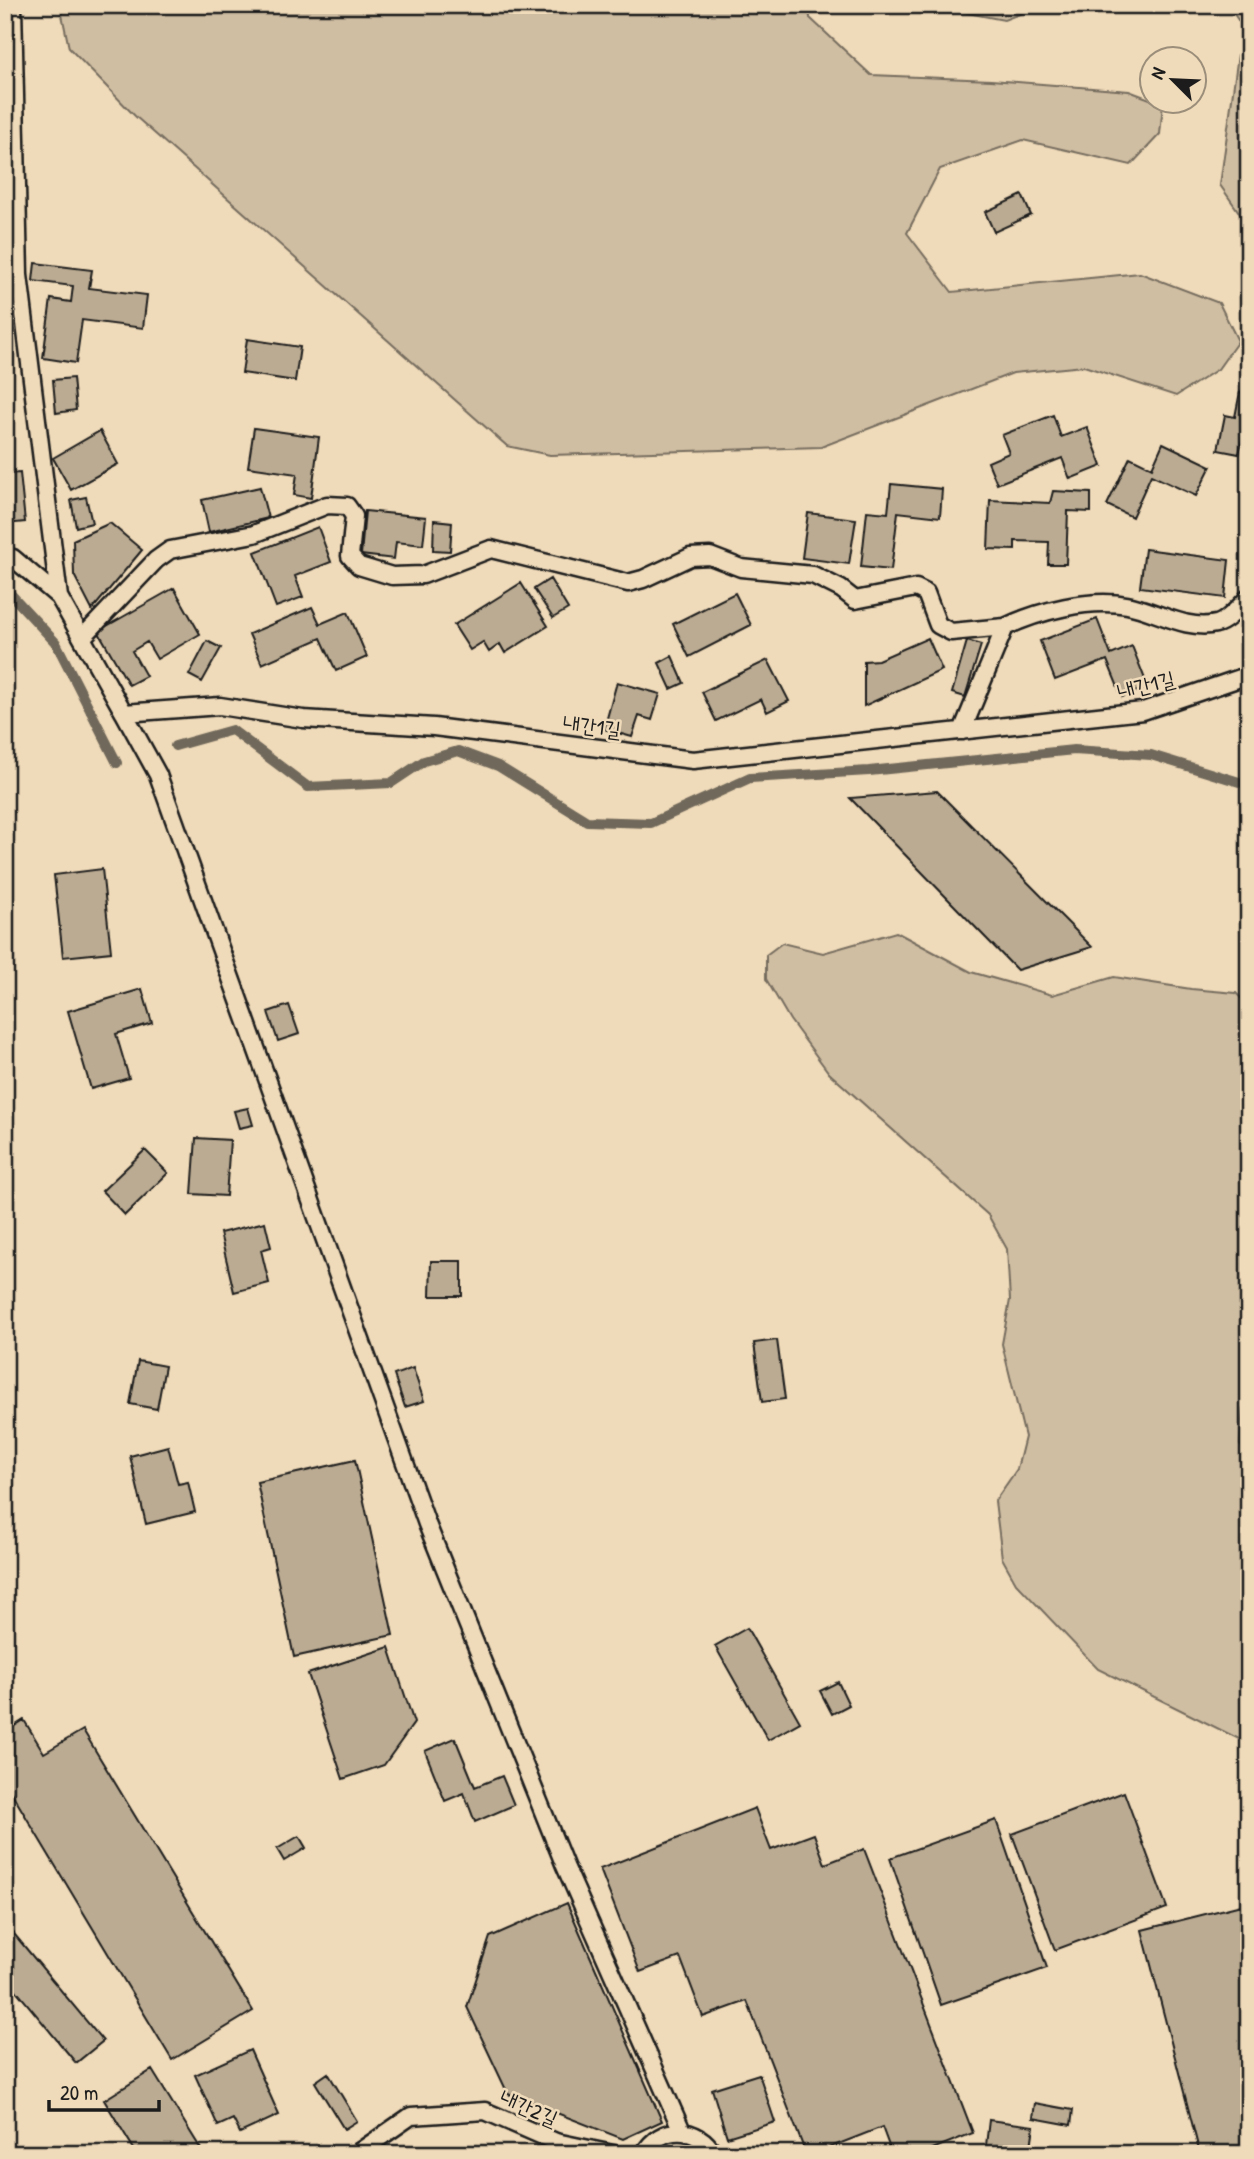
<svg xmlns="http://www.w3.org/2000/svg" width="1254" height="2159" viewBox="0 0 1254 2159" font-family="'Patrick Hand','Poor Story',sans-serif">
	<rect width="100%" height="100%" fill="#efdab9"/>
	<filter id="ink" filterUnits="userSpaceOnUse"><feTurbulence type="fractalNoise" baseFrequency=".0143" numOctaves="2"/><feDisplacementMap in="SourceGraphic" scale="14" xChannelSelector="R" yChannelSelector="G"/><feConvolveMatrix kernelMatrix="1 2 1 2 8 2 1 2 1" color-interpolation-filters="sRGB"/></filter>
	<g filter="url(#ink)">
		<path fill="#d0bea2" stroke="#766d5f" stroke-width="2" d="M60 5H809L810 18 871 75 991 80 1129 91 1163 104 1160 134 1131 165 1023 140 940 169 907 233 952 292 1140 273 1219 303 1238 341 1218 369 1176 396 1084 366 1013 373 821 447 550 455 507 446 135 116 69 48Z
			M941 5H1043L1004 20 941 8Z
			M1228 5H1249V221L1241 215 1220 185 1242 26Z
			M896 932 971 972 1052 995 1114 977 1191 989 1236 993 1249 1006V1404L1243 1408 1240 1445 1249 1458V1740L1239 1739 1098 1669 1016 1583 1002 1558 995 1501 1017 1469 1025 1437 1002 1344 1010 1300 1007 1249 988 1215 829 1073 790 1020 766 979V955L782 943 823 953Z"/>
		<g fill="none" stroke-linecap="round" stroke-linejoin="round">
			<path stroke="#6f675a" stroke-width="10" d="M5 588 56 643 117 763
				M175 746 232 730 308 787 391 783 424 761 458 751 498 766 587 821 651 823 750 778 869 771 1074 750 1151 755 1249 785"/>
		</g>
		<path fill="#bbab92" stroke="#1c1c1c" stroke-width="2" d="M1022 195 1031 215 994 232 985 212Z
			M35 263 92 270 89 288 147 295 143 328 82 320 76 363 43 358 51 299 71 302 73 286 33 281Z
			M247 339 300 347 295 381 242 373Z
			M73 378 76 410 56 413 53 380Z
			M1240 392 1249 394V421H1246L1239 454 1218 450 1225 415 1235 417Z
			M1053 415 1061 437 1087 427 1102 466 1070 479 1062 458 997 484 988 462 1009 453 1002 435Z
			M254 428 319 437 311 498 294 495 297 474 248 467Z
			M100 431 118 464 71 490 53 458Z
			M1163 443 1211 466 1196 496 1151 475 1132 517 1107 505 1130 457 1152 468Z
			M20 473 25 522 5 524V474Z
			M891 484 942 489 940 517 898 512 891 570 861 567 867 511 888 513Z
			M260 487 268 518 209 532 202 500Z
			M1053 491 1091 493V512L1068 511 1066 564H1048L1049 542 1015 541V550L988 549 990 500 1050 503Z
			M86 497 92 523 76 527 71 500Z
			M365 511 426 517 423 545 396 542 394 559 361 555Z
			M808 513 856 519 849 564 802 558Z
			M434 520 452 522 450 551 433 550Z
			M110 523 142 550 92 610 74 575 73 540Z
			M318 527 331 562 295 576 303 597 276 607 255 552Z
			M1145 549 1229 560 1225 598 1140 587Z
			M550 579 568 609 553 618 534 589Z
			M521 583 548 626 505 653 500 644 489 652 483 642 470 650 454 625Z
			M174 588 200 634 157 659 147 642 132 651 146 676 129 685 98 631Z
			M735 593 751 625 689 657 673 624Z
			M312 607 320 624 348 612 367 657 336 671 321 638 262 664 249 634Z
			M1097 619 1111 655 1132 646 1148 687 1122 697 1107 660 1055 680 1040 641Z
			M928 638 942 670 864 706V661L878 660Z
			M207 641 221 648 202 682 189 675Z
			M967 641 981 645 965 697 952 693Z
			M672 656 684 683 671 689 659 663Z
			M768 660 789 701 767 712 761 699 716 721 702 692Z
			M617 682 660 694 652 720 639 716 632 737 604 729Z
			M937 791 1092 947 1017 970 850 798Z
			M102 869 111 952 63 957 54 875Z
			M142 989 152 1023 116 1034 129 1078 91 1089 68 1011Z
			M289 1005 299 1034 278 1041 268 1012Z
			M248 1108 253 1125 239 1128 234 1111Z
			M196 1138 230 1140 226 1196 192 1194Z
			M145 1150 168 1173 125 1215 102 1191Z
			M265 1222 271 1247 261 1250 269 1283 234 1292 220 1233Z
			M431 1261H462V1296H430Z
			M777 1340 785 1399 762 1402 754 1343Z
			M138 1361 165 1366 157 1409 130 1404Z
			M413 1368 424 1401 405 1407 394 1375Z
			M168 1446 178 1484 188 1482 195 1512 146 1524 130 1456Z
			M355 1460 393 1635 294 1657 257 1482Z
			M747 1628 800 1722 768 1740 715 1646Z
			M389 1647 414 1723 384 1765 343 1779 308 1674Z
			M838 1682 849 1705 832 1714 820 1691Z
			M24 1720 44 1753 83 1730 253 2011 172 2060 5 1782V1732Z
			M455 1738 475 1787 502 1776 514 1805 475 1822 464 1793 445 1801 425 1751Z
			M1124 1792 1167 1908 1055 1950 1012 1834Z
			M755 1808 771 1850 814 1834 825 1864 864 1849 973 2133 920 2154H892L882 2127 813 2154H806L747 2001 703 2017 680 1957 640 1972 600 1869Z
			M996 1820 1047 1968 941 2005 890 1858Z
			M299 1836 306 1848 284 1861 277 1849Z
			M567 1903 662 2121 623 2139 508 2094 467 2007 490 1937Z
			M1249 1903V2154H1200L1142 1930Z
			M5 1923 103 2041 76 2063 5 1977Z
			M250 2050 279 2115 240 2133 233 2119 218 2126 195 2075Z
			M152 2070 204 2154H137L104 2100Z
			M328 2073 357 2121 344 2129 315 2082Z
			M759 2074 775 2122 727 2137 712 2089Z
			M1035 2103 1073 2110 1071 2125 1033 2118Z
			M989 2120 1034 2126 1030 2154H985Z"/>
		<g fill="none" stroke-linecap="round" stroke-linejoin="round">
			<defs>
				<path id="lane" d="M13 5 19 275 59 597
					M5 556 13 558 59 597 124 713 220 706 303 719 434 727 693 760 1143 711 1249 675
					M82 638 156 560 170 550 254 534 327 505 347 506 354 516 350 556 359 566 392 576 423 575 491 549 628 583 643 579 690 557 710 556 741 568 813 575 841 589 855 600 916 588 926 593 938 625 951 632 1005 627
					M124 713 158 775 427 1524 565 1866 682 2131
					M962 731 1005 627C1039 611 1089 598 1127 605 1155 610 1186 631 1216 624 1227 622 1240 606 1249 597
					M356 2154 411 2116 485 2111 556 2142 613 2154
					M644 2154C660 2124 698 2125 714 2154"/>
			</defs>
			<use href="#lane" stroke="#1c1c1c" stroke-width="21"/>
			<use href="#lane" stroke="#efdab9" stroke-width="16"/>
		</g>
	</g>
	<g text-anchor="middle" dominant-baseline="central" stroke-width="5" stroke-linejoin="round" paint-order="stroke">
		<g font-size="21" fill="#1c1c1c" stroke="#efdab9">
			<text transform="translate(1146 685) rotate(-14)">내간1길</text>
			<text transform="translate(592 726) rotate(7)">내간1길</text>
			<text transform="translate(529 2108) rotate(23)">내간2길</text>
		</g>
	</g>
	<rect width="1254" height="2159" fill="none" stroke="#efdab9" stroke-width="28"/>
	<rect x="14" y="14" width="1226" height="2131" fill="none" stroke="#1c1c1c" stroke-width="2.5" filter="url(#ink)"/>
	<g transform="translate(1173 80) rotate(294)"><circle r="33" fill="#efdab9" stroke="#9b8e7a" stroke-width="2"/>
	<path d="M0-5L12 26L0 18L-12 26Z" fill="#1c1c1c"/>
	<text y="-10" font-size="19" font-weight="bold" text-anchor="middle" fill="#1c1c1c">N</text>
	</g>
	<path d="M49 2100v10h110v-10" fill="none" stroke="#1c1c1c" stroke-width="3.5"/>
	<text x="60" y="2100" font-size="21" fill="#1c1c1c" stroke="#efdab9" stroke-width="5" paint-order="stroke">20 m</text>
</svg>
